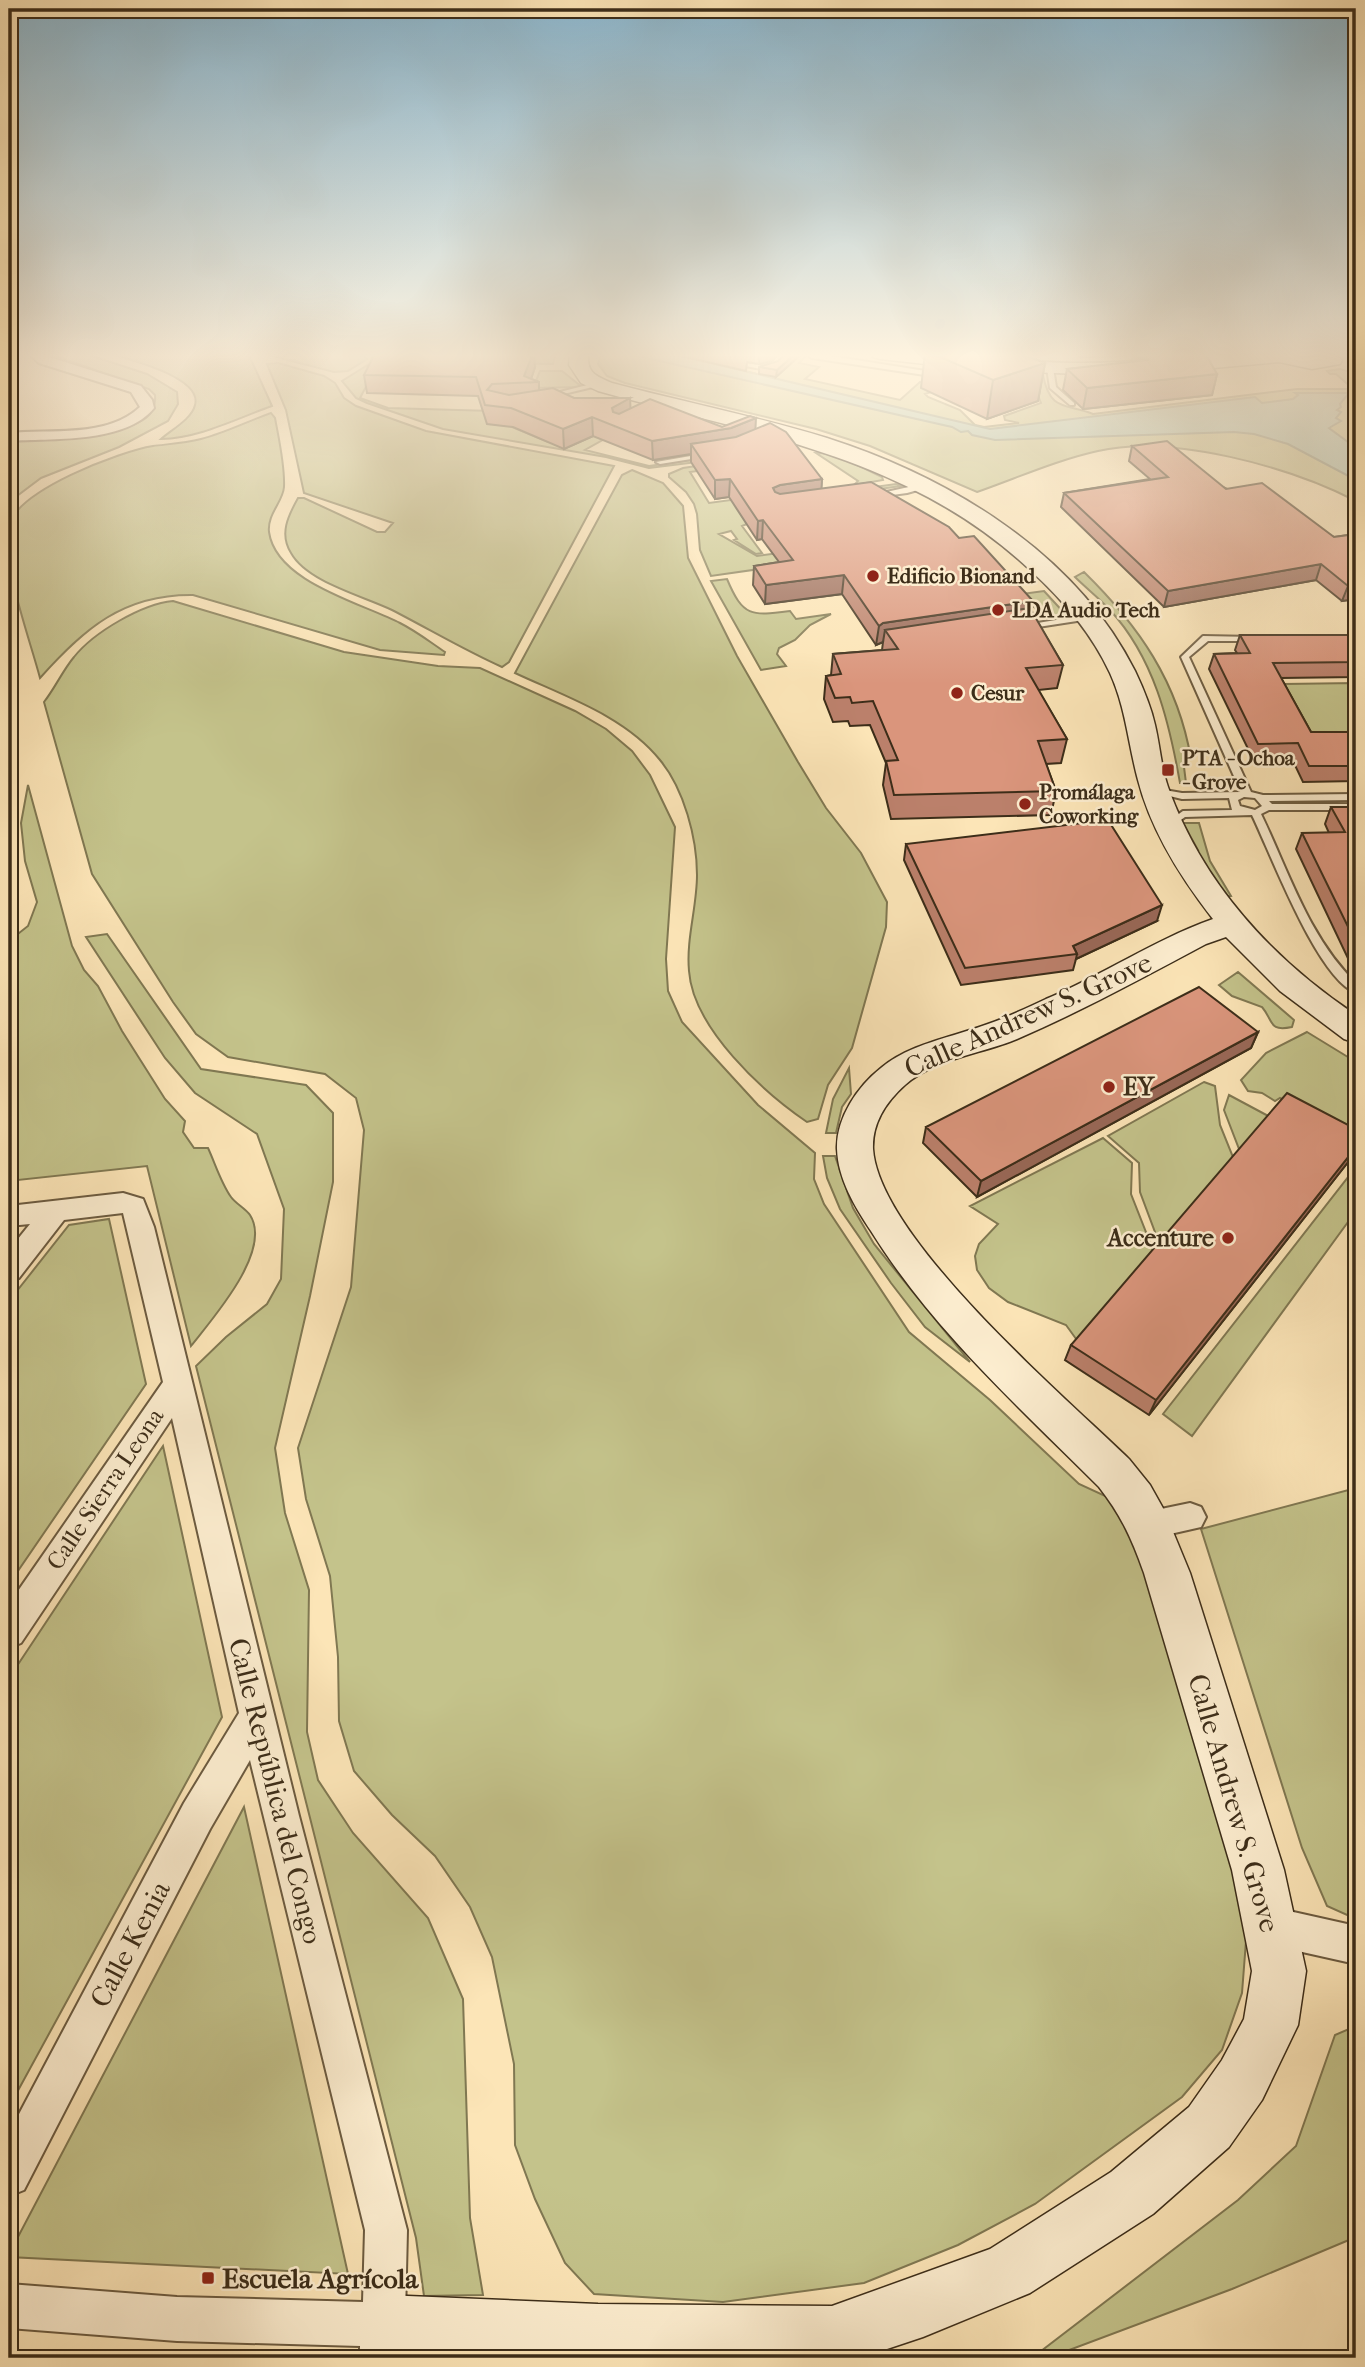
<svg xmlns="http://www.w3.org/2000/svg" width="1365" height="2367" viewBox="0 0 1365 2367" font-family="'IM FELL French Canon',serif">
	<rect width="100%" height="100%" fill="#fce5b7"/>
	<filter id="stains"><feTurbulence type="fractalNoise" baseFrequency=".00286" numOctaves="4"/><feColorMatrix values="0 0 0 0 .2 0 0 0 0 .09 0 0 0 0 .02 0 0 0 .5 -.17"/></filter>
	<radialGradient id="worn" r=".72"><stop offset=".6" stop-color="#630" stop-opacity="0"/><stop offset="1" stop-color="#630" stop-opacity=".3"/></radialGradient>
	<path fill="#c4c38b" stroke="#807852" stroke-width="2" d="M47 353H83L147 374 177 392 178 404 168 421 119 447 41 478 9 502V441L122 429C140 423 157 417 155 395L149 389Z
		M108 353H248L272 406C235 419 200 438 161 439 171 430 192 419 195 405 203 377 127 359 108 353Z
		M261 353H361L367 359 348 371 334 372Z
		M387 353H556L553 364 379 362 360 398 388 408 493 411 507 425 548 442 609 429 617 432 585 450 649 466 734 454 737 457 649 468 606 457 443 429 367 403 356 398 342 381Z
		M601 353H667L775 378 803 353H809L799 363 819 367 805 379 900 400 920 382H930L937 390 925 394 928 397 960 410 975 425 984 427 1019 423 1005 420 1004 416 1041 403 1039 398 1006 384 1000 373 1043 375C1050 412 1066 403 1093 414L1297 389H1353L1336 374H1330L1327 371 1340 369 1356 374V445L1354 446 1356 448V501C1290 467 1172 434 1098 451 1057 460 1017 478 977 492L870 446 816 429 625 383 607 376 598 364Z
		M278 363 324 376 335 383 344 398 356 406 426 431 614 466 509 662 502 667C464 650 429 629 392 610 363 596 307 582 291 553 279 534 288 516 298 498H304L377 532H385L393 523 304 493 286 410 267 364Z
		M540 371H562L582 387 533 388Z
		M271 413 275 418C279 440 285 465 284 487 283 502 267 514 269 532 276 582 361 603 400 623 416 631 430 642 445 652L444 655 380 650 193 595C123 594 84 629 40 678 29 636 3 569 9 527 14 491 121 451 153 446 169 444 185 443 201 439 225 433 248 421 271 413Z
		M816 453C838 453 862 468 882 477L883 480 854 485 858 481Z
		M723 462 726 467 690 472 709 503 753 497 758 503 896 484 901 486 738 509 747 524 742 526 762 553 756 554 734 540 737 539 731 531 719 534 757 556 832 546 850 556 711 576 700 550 697 514 694 504 686 492 669 477V474L683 468Z
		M632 470 663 483 683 506 688 558 737 656 798 762 826 808 861 853 887 902 886 927 852 1048 828 1085 818 1119 807 1122C763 1092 693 1028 689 971 686 939 697 907 697 875 697 838 684 789 660 760 625 716 564 696 515 673L622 475Z
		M1084 572C1139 626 1178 682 1191 759H1183L1186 783H1180C1169 721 1154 658 1110 610 1099 598 1086 588 1075 577Z
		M727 579C743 617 751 616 790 611L796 619 831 614 810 625 795 640 779 648 777 654 786 666 761 670 711 581Z
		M1044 591 1067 616 1045 619 1022 594Z
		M173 601 344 652 438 666 480 668 575 711 606 729 632 751 650 775 675 827 666 959 668 991 682 1022 758 1105 815 1153 814 1179 824 1204 909 1332 990 1400 1079 1484 1114 1500 1135 1542 1237 1879 1247 1928 1242 1993 1222 2050 1182 2097 1035 2204 958 2245 864 2283 723 2302 594 2294 565 2263 535 2199 515 2145 514 2064 492 1957 470 1907 435 1856 392 1815 354 1771 339 1721 338 1657 330 1576 306 1499 298 1448 351 1287 364 1130 356 1098 325 1074 228 1057 196 1034 173 1002 92 874 44 702C55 688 63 670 74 657 94 632 142 604 173 601Z
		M1356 683V741L1316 742 1284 684Z
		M28 785 72 946 84 970 98 986 122 1031 165 1099 185 1121 183 1132 194 1148H208C215 1163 221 1183 231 1197 236 1204 245 1208 250 1215 273 1251 212 1319 191 1346L147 1166 9 1181V941L28 926 37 902 25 861 21 823Z
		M1183 823H1199L1210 861 1231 896 1225 897 1194 851 1198 850Z
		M107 934 201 1069 306 1085 333 1113V1182L310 1296 275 1448 285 1513 309 1590 307 1732 318 1780 353 1833 428 1918 463 1999 470 2218 483 2295 424 2296 416 2238 196 1366 226 1337 267 1304 281 1279 284 1209 257 1134 195 1093 165 1058 86 937Z
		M1238 972 1294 1020 1292 1027C1268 1032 1274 1021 1262 1007L1232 996 1219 985Z
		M1307 1032 1356 1062V1138L1280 1098 1275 1101 1262 1093 1248 1091 1241 1080 1266 1053Z
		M849 1068 851 1094 842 1107 836 1133H826L833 1099Z
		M1204 1082 1215 1086 1220 1125 1235 1162 1161 1248 1140 1192 1139 1163 1108 1136Z
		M1229 1095 1272 1118 1241 1154 1224 1110Z
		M1103 1138 1132 1163 1131 1194 1155 1255 1079 1343 1066 1325 1008 1302 989 1288 977 1270 975 1256 979 1244 998 1224 970 1206Z
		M823 1156H835L853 1208 874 1244 970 1362 925 1327 891 1283 840 1209 827 1178Z
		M1356 1167V1211L1192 1436 1163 1414Z
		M109 1219 146 1384 9 1584V1301L69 1225Z
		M163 1446 222 1717 9 2107V1678Z
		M1356 1488V1919L1327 1906 1302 1848 1201 1529Z
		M244 1807 348 2274 9 2257V2254Z
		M1356 2026V2237L1232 2289 1048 2358H1032L1238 2200 1296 2146 1335 2035Z"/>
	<path fill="#9fbfaf" stroke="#778573" stroke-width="2" d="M624 353H667L990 429 1255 397 1262 403 1293 399 1298 395 1295 393H1349L1340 404 1341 407 1337 410 1341 412 1336 418 1341 421 1329 428 1356 448V480L1288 444 1254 434 1234 432 995 440 972 435 968 431 961 432 952 427Z"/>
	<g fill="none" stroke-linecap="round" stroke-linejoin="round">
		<defs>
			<path id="lane" d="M783 353H789L767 370 729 363 732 361 766 366Z
				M812 353 938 373 941 375 938 377 812 358 809 356Z
				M1078 353H1139L1136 355 1080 356Z
				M1050 366 1053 368 1056 387 1074 403V405H1070L1050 388 1047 368Z
				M599 382 601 383V385L547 398 544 396Z
				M708 453 710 454V456L660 464 656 462Z
				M922 484H925V488L907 493 877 497 873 495Z
				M1087 615H1090V619L1025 629 1021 627 1025 625Z
				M1203 636 1254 637 1258 639 1254 641H1208L1189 657 1251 792 1263 795 1356 794V800L1269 801 1272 804H1356V810H1269L1261 814C1289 872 1309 938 1356 983V993C1317 978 1271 854 1252 815L1185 817 1171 827H1165L1163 825 1183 811 1232 810 1229 798 1182 799 1153 792V788L1182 793 1241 792 1181 657ZM1244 797 1255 798 1262 806 1255 810 1240 806 1238 800Z"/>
			<path id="street" d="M28 353H42L49 357 141 386 152 400 154 408C125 444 51 438 9 441V433C50 429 108 438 140 407L131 392 39 363Z
				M123 1193 143 1199 154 1227 299 1816 407 2230 404 2358H360V2346L177 2341 9 2328V2284L177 2297 363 2302 365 2230 250 1760 210 1829 24 2190 9 2196V2133L184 1803 239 1713 172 1418 21 1643 9 1648V1604L163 1382 123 1213 64 1220 19 1278 9 1281V1250L30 1224 9 1226V1206Z
				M1190 1503 1201 1507 1206 1517 1201 1527 1148 1539 1137 1534 1132 1524 1137 1514Z
				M1271 1907 1356 1926V1964L1271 1945 1258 1939 1252 1926 1258 1913Z"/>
			<path id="secondary" d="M570 353H588C587 373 594 375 612 383 683 402 756 416 827 438 949 477 1076 553 1135 671 1143 688 1151 707 1155 725 1160 746 1161 767 1168 787 1202 883 1272 959 1356 1015V1043L1344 1039 1280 991 1226 937 1206 944C1144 977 1082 1011 1017 1039 981 1054 934 1059 905 1085 886 1102 872 1123 873 1149 879 1238 1064 1396 1129 1459L1150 1485 1164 1510 1190 1573 1284 1870 1306 1971 1298 2025 1262 2100 1229 2147 1153 2214 1030 2293 923 2337 860 2358 384 2357 362 2348 353 2326 362 2304 384 2295 598 2304 832 2306 990 2249 1111 2172 1189 2107 1222 2060 1244 2019 1252 1971 1232 1870 1144 1573C1132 1539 1121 1515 1099 1487 1018 1406 932 1329 871 1231 855 1207 838 1179 837 1149 836 1118 858 1086 881 1068 909 1044 953 1037 988 1024 1008 1017 1027 1008 1046 999 1103 975 1154 940 1213 919 1181 878 1151 831 1138 780 1128 743 1126 708 1110 673 1091 632 1062 599 1029 569 907 455 752 434 598 391L581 383 569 365Z
				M871 353C940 353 1009 362 1079 363 1139 363 1199 355 1260 353 1285 352 1308 361 1333 354L1342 360 1340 364 1312 369 1279 362 1180 371 1080 374 980 370 880 359 873 357Z"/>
		</defs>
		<use href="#lane" stroke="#6c5b40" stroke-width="4"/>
		<use href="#street" stroke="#6c5b40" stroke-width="4"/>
		<use href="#secondary" stroke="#3c2d19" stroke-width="3"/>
		<use href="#lane" fill="#fdeed0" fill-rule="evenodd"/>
		<use href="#street" fill="#fdeed0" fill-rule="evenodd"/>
		<use href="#secondary" fill="#fdeed0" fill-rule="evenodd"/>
	</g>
	<path fill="#bb806b" stroke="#3c2d19" stroke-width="2" d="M669 353H779L772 361 759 364 747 362 746 371Z
		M925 353H1020L1045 363 1038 401 987 419 921 388Z
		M1133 353H1166L1217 374 1212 395 1083 409 1063 390 1067 369 1143 361 1144 358 1132 359Z
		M798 357 776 377 759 374V367Z
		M535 367 531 379 539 382V390L574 398H630V408L722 427 755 429 822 479 821 489 959 538 1033 601 1031 611 1063 665 1057 688 1038 690 1067 739 1061 763 1046 764 1056 791 1051 815 891 819 883 785 886 763 870 725 850 726 848 721 833 722 824 699 826 676 831 675 833 654 882 650 883 642 876 645 842 594 765 604 753 585 754 566 779 562 762 539 757 540 729 497 715 499 691 462V454L653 460 593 436 564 449 513 427 487 424 478 396 367 393 364 375Z
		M1132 446 1334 537 1356 534V599L1342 601 1316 580 1164 607 1061 507 1064 493 1150 479 1129 461Z
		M1240 635H1356V677L1281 678 1311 732H1356V781L1303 782 1292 759H1253L1209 669 1214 654 1237 653 1235 650Z
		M1331 807H1356V971H1354L1296 849 1302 833H1329L1325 824Z
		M906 844 1157 921 1076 959 1073 970 961 985 904 860Z
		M1258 1032 1251 1048 977 1197 923 1143 926 1127Z
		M1356 1129V1152L1149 1415 1065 1360 1071 1345Z"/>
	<path fill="#996857" stroke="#3c2d19" stroke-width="2" d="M533 353H534L535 367 530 382 524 376Z
		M759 353H779L772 361 759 364Z
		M796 353H799L798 357 776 377 777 370Z
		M1045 363 1038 401 987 419 993 380Z
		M1217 374 1212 395 1083 409 1087 388Z
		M630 398 631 417 615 426 612 408Z
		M592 417 593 436 564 449 563 429Z
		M756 418 755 437 691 444V454L653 460 652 441 731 428Z
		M730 479 729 497 715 499V480Z
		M822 479 821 498 779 503 773 488 780 485Z
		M763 520 762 539 757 540 758 521Z
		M1321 564 1316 580 1164 607 1168 591Z
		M844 575 842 594 765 604 766 585Z
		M1356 584V599L1342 601 1348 586Z
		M1033 601 1029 621 885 630 883 642 876 645 879 626 883 623Z
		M1162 905 1157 921 1076 959 1077 954 1073 946Z
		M1258 1032 1251 1048 977 1197 981 1181Z
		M1356 1147V1152L1149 1415 1156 1400Z"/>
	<path fill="#da957c" stroke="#3c2d19" stroke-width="2" d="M375 353H533L524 376 539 382 492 384 487 390 509 395 553 388 574 398H630L612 408 613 412 619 414 650 399 722 427 750 416 756 418 731 428 652 441 592 417 563 429 511 408 485 405 476 377 364 375Z
		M786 353H796L777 370 759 367 778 361Z
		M931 353H1020L1045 363 993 380Z
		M1179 353H1205L1217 374 1087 388 1067 369 1148 360 1145 354Z
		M770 423 786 432 822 479 780 485 773 488 775 492 780 494 871 482 949 527 959 538 974 536 1033 601 883 623 879 626 844 575 766 585 754 566 793 560 763 520 758 521 730 479 715 480 691 444 736 437Z
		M1167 441 1226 489 1262 483 1334 537 1356 534V584L1348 586 1321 564 1168 591 1064 493 1168 477 1132 446Z
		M1030 608 1063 665 1026 668 1067 739 1038 741 1056 791 894 795 886 761 898 760 873 701 852 703 850 697 835 698 826 676 841 674 833 654 898 649 885 630Z
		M1240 635H1356V662L1273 663 1311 732H1356V766H1309L1298 743 1258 744 1214 654 1250 653Z
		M1331 807H1356V943L1302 833 1345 832Z
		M1108 820 1162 905 1073 946 1077 954 965 968 906 844Z
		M1199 987 1258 1032 981 1181 926 1127Z
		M1287 1093 1356 1129V1147L1156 1400 1071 1345Z"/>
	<linearGradient id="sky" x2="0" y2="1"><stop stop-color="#8bb8d1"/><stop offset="0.52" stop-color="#fef3df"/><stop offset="1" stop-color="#fef3df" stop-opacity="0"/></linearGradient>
	<rect width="1365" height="684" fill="url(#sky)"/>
	<g fill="#8f2418" stroke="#fdeed0" stroke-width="2.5">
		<circle cx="873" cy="576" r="7"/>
		<circle cx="998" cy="610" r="7"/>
		<circle cx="957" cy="693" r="7"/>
		<rect x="1161" y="763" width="14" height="14" rx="3.5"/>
		<circle cx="1025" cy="804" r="7"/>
		<circle cx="1109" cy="1087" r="7"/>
		<circle cx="1228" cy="1238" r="7"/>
		<rect x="201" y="2271" width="14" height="14" rx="3.5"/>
	</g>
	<g text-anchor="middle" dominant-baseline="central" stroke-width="5" stroke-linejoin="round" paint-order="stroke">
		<g font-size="21" font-weight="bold" fill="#3c2d19" stroke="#fdeed0" text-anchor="start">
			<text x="887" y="576">Edificio Bionand</text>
			<text x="1012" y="610">LDA Audio Tech</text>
			<text x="971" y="693">Cesur</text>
			<text x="1182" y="758">PTA - Ochoa<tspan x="1182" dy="24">- Grove</tspan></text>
			<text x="1039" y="792">Promálaga<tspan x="1039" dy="24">Coworking</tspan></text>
		</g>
		<g font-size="24" font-weight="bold" fill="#3c2d19" stroke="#fdeed0" text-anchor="start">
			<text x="1123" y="1087">EY</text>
			<text x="1214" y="1238" text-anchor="end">Accenture</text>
		</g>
		<g font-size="24" fill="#3c2d19" stroke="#fdeed0">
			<text transform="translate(105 1489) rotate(-56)">Calle Sierra Leona</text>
		</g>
		<g font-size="28" fill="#3c2d19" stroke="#fdeed0">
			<text transform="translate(1028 1015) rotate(-24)">Calle Andrew S. Grove</text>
			<text transform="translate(276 1791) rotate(76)">Calle República del Congo</text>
			<text transform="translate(1234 1803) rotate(74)">Calle Andrew S. Grove</text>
			<text transform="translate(130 1944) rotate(-62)">Calle Kenia</text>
		</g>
		<g font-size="28" font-weight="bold" fill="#3c2d19" stroke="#fdeed0" text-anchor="start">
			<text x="222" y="2278">Escuela Agrícola</text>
		</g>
	</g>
	<rect width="1365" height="2367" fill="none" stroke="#fce5b7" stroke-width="35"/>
	<rect x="10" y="10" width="1344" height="2346" fill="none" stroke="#3c2d19" stroke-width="3.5"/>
	<rect x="18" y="18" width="1330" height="2332" fill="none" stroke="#3c2d19" stroke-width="2"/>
	<rect width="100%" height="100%" filter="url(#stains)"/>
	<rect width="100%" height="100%" fill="url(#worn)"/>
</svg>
